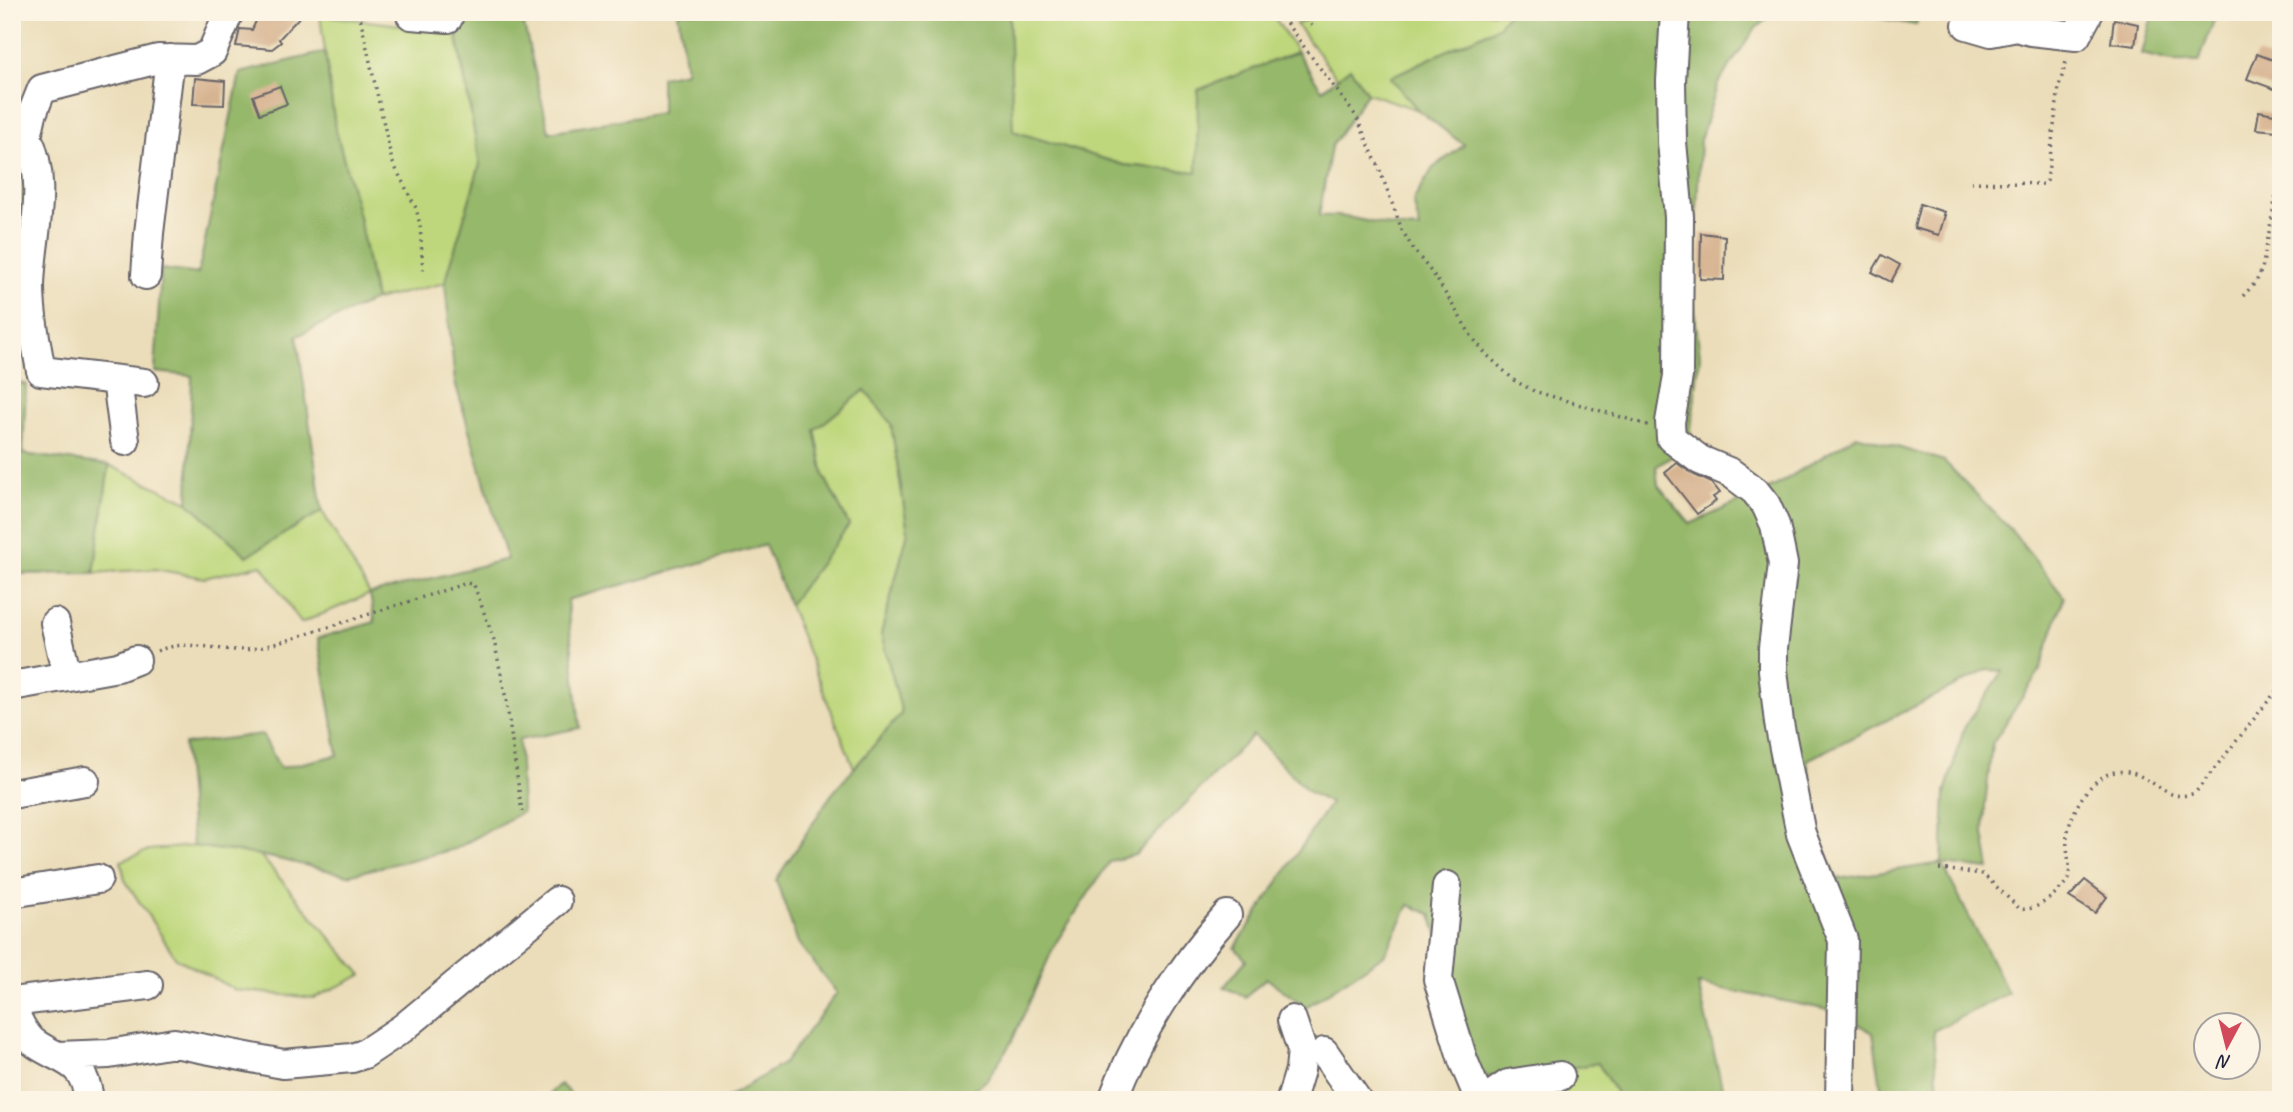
<svg xmlns="http://www.w3.org/2000/svg" width="2293" height="1112" viewBox="0 0 2293 1112" font-family="Caveat,sans-serif">
	<rect width="100%" height="100%" fill="#fcf5e5"/>
	<filter id="ink" filterUnits="userSpaceOnUse"><feTurbulence type="fractalNoise" baseFrequency=".0143" numOctaves="2"/><feDisplacementMap in="SourceGraphic" scale="14" xChannelSelector="R" yChannelSelector="G"/><feConvolveMatrix kernelMatrix="1 2 1 2 8 2 1 2 1" color-interpolation-filters="sRGB"/></filter>
	<filter id="wash" filterUnits="userSpaceOnUse"><feTurbulence type="fractalNoise" baseFrequency=".00686" numOctaves="4" result="noise"/><feDisplacementMap in="SourceGraphic" scale="28" xChannelSelector="R" yChannelSelector="G"/><feGaussianBlur stdDeviation="1.57" result="paint"/><feColorMatrix in="noise" values="0 0 0 0 0 0 0 0 0 0 0 0 0 0 0 0 0 1.4 0 .05"/><feComposite in="paint" operator="in"/></filter>
	<g filter="url(#wash)">
		<rect width="100%" height="100%" fill="#ebddb9"/>
		<path fill="#bed77b" stroke="#707c5b" stroke-width="2" d="M1009 12H1271L1297 52 1198 90V172L1124 165 1012 131Z
			M1329 12H1509L1498 27 1390 77 1418 110 1367 93 1350 69 1337 78 1296 24Z
			M320 15 456 32 480 164 445 283 375 300 358 212 335 127Z
			M12 156 30 195 22 242 12 241Z
			M865 390 891 423 908 532 881 634 902 713 854 768 789 605 849 525 824 476 815 429Z
			M109 465 188 502 247 556 322 511 370 594 301 623 262 565 204 578 155 569 94 573Z
			M193 846 260 855 362 975 314 998 235 990 176 958 125 880 121 861 149 850Z
			M1598 1063 1620 1100H1569L1562 1089 1564 1069Z"/>
		<path fill="#96b86b" stroke="#5c6d53" stroke-width="2" fill-rule="evenodd" d="M453 12H521L549 132 661 113V77L686 72 678 12H1009L1013 131 1124 165 1197 172 1198 90 1297 52 1322 90 1350 68 1367 93 1331 147 1319 216C1353 213 1386 230 1420 229L1413 201 1433 168 1464 145 1418 110 1390 77 1498 27 1509 12H1775L1755 29 1718 84 1700 140 1693 298 1700 356 1689 445 1656 467 1658 485 1690 524 1775 486 1857 435 1944 461 2011 530 2064 597 2040 670 1992 744 1985 805 1984 834 1990 869 1942 864 2008 993 1933 1031 1938 1088 1984 1100H1883L1873 1033 1834 1011 1698 984 1725 1100H1620L1598 1063 1564 1069 1481 1078 1431 914 1409 905 1384 955 1306 1007 1266 978 1246 997 1224 987 1246 960 1235 948 1330 803 1309 792 1253 735 1135 855 1110 861 1055 944 1012 1041 987 1080 957 1100H724L784 1063 837 993 798 943 776 880 831 795 902 713 881 634 908 532 891 424 865 390 815 430 824 476 849 525 789 605 765 545 567 600 580 728 519 740 522 812 455 849 348 875 260 855 193 846 184 744 262 734 280 768 338 755 318 638 375 622 370 594 507 559 455 382 445 283 480 164ZM1987 670 2003 671 1964 728 1945 793 1942 863 1837 879 1822 841 1807 760Z
			M1846 12H1919L1916 25Z
			M2153 12H2217L2199 62 2171 61 2142 54Z
			M325 52 335 127 358 212 375 300 297 336 322 511 247 556 188 502 192 376 155 372 161 269 198 274 240 73Z
			M12 383 26 384 23 454 109 465 94 573 12 574Z
			M560 1084 577 1100H543Z"/>
		<g id="blocks">
			<path fill="#d7b491" d="M260 12H304L279 39 281 42 272 49 236 46 240 29 252 30Z
				M2114 19 2138 24 2135 46 2111 43Z
				M2257 54 2281 63V80L2277 90 2247 79Z
				M195 78 225 81 224 105 193 104Z
				M280 86 287 104 260 114 253 96Z
				M2259 111 2279 115 2277 131 2256 129Z
				M1920 204 1944 212 1943 215H1945L1939 235 1914 228Z
				M1701 233 1725 236 1724 280 1700 279Z
				M1882 255 1900 265 1891 282 1872 272Z
				M1677 463 1694 475 1712 483 1720 493 1713 497 1716 501 1697 514 1665 473Z
				M2085 880 2107 897 2095 913 2069 897Z"/>
		</g>
	</g>
	<g filter="url(#ink)">
		<use href="#blocks" fill-opacity="0" stroke="#686367" stroke-width="2"/>
		<g fill="none" stroke-linecap="round" stroke-linejoin="round">
			<defs>
				<path id="minor" d="M1675 12 1671 81 1672 142 1679 217 1678 376 1670 422 1671 438 1700 460 1731 473 1755 491 1766 505 1775 525 1783 564 1773 648V670L1779 723 1801 834 1843 940 1840 1100
					M411 15 448 18 447 12
					M1967 25 1991 32 2017 27 2031 31 2076 36 2089 12
					M12 132 27 137 32 114 42 89 158 59 197 60 212 52 229 12
					M27 137C50 184 31 236 30 286 30 315 36 343 41 371L144 383
					M146 275 149 233 170 59
					M117 380 125 441
					M55 623 67 676
					M12 686 118 667 136 660
					M12 794 85 781
					M1447 886 1438 979 1463 1060 1476 1091 1482 1100
					M12 893 98 879
					M12 1002 148 985
					M12 1007C16 1018 26 1038 36 1044 64 1063 84 1059 89 1100
					M1324 1052 1357 1100
					M58 1056 109 1054 174 1043 283 1064 352 1058 364 1054 403 1028 557 901
					M1113 1100C1136 1036 1182 965 1227 915
					M1291 1100 1300 1070 1302 1050 1292 1020
					M1485 1100 1508 1084 1560 1076"/>
			</defs>
			<use href="#minor" stroke="#686367" stroke-width="32"/>
			<path stroke="#686367" stroke-width="3.5" stroke-dasharray="2 5" stroke-linecap="butt" d="M359 12 392 161 416 208 420 225 423 271
				M368 12 388 13
				M1278 12 1356 116 1379 168 1402 230 1413 249 1436 278 1472 337 1487 355 1515 381 1534 391 1648 425
				M1304 12 1313 28
				M1971 182 2045 184 2047 181 2059 87 2067 58
				M2243 296 2256 282 2262 269 2281 169
				M157 651C183 640 207 648 234 650 252 651 271 645 288 640L467 583 474 585 494 640 506 699 522 812
				M1939 869 1983 874 2020 909C2038 912 2058 892 2069 879 2071 862 2064 846 2068 830 2076 800 2100 761 2135 774 2159 782 2167 803 2195 793L2281 685"/>
			<use href="#minor" stroke="#fff" stroke-width="28"/>
		</g>
	</g>
	<rect width="2293" height="1112" fill="none" stroke="#fcf5e5" stroke-width="42"/>
	<g transform="translate(2227 1046) rotate(187)"><circle r="33" fill="#fcf5e5" stroke="#a5a1a1" stroke-width="2"/>
	<path d="M0-5L12 26L0 18L-12 26Z" fill="#d1495b"/>
	<text y="-10" font-size="19" font-weight="bold" text-anchor="middle" fill="#22223b">N</text>
	</g>
</svg>
